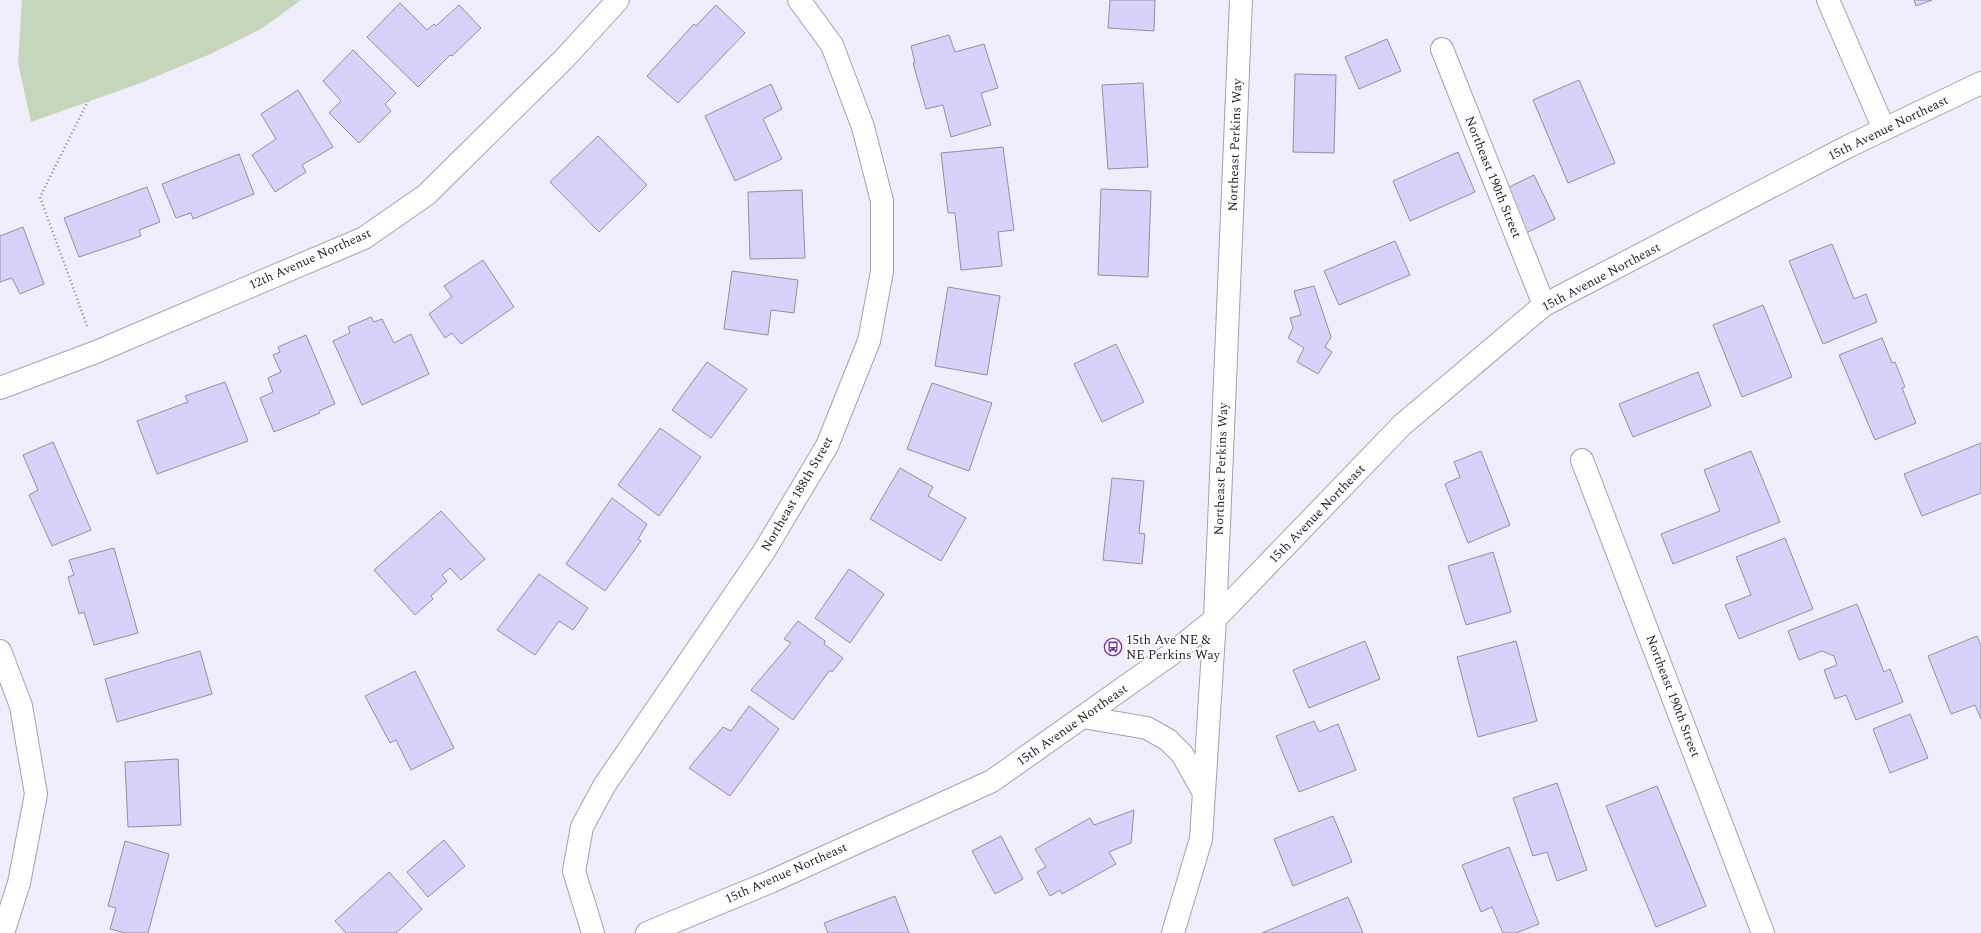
<svg xmlns="http://www.w3.org/2000/svg" width="1981" height="933" viewBox="0 0 1981 933" font-family="Spectral,serif">
	<rect width="100%" height="100%" fill="#f0edfd"/>
	<path fill="#c5d6ba" d="M22 0H301L261 29 208 55 138 84 31 122 18 63Z"/>
	<path fill="#dad1fa" stroke="#938fa1" d="M1110 0H1155L1154 31 1108 28Z
		M1914 0H1932L1916 6Z
		M400 3 427 30 434 24 436 26 459 5 481 28 452 56 450 55 418 87 367 37Z
		M716 5 745 33 678 103 647 76 694 24 696 26Z
		M949 35 955 52 984 44 998 88 981 93 991 125 951 137 943 105 926 109 913 63H915L911 46Z
		M1387 39 1401 71 1359 89 1345 57Z
		M353 50 396 93 385 104 391 111 359 143 329 113 341 101 323 81Z
		M1295 74 1336 75 1334 153 1293 152Z
		M1579 80 1615 163 1568 183 1533 100Z
		M1143 83 1148 167 1108 169 1102 85Z
		M771 84 782 109 763 119 782 159 735 181 705 116Z
		M298 90 333 147 302 165 306 172 275 192 252 155 276 139 261 114Z
		M598 136 647 185 599 232 550 182Z
		M1003 147 1014 230 998 232 1002 266 961 270 955 213H948L941 153Z
		M1458 152 1475 192 1410 221 1393 181Z
		M239 154 254 194 193 219 191 213 176 218 162 184Z
		M1534 175 1555 219 1522 235 1501 191Z
		M147 187 160 222 139 230 141 236 79 257 64 218Z
		M1101 189 1151 191 1148 277 1098 275Z
		M802 190 805 258 750 259 748 192Z
		M23 227 44 284 20 294 12 278 0 282V236Z
		M1395 241 1410 275 1339 305 1324 271Z
		M1832 244 1854 299 1866 294 1877 322 1823 344 1789 261Z
		M483 260 514 307 461 344 452 333 445 338 429 314 452 297 444 286Z
		M732 271 798 280 794 313 771 310 768 335 724 329Z
		M1314 286 1331 337 1325 347 1332 352 1318 374 1297 362 1304 348 1288 338 1293 328 1290 318 1301 315 1294 291Z
		M948 287 1000 296 987 375 935 366Z
		M1763 305 1792 377 1742 397 1713 325Z
		M371 317 374 322 382 319 394 343 411 334 429 374 362 405 333 341 350 333 348 327Z
		M306 335 335 404 319 411 320 413 274 432 260 398 273 392 268 378 281 372 273 355 280 352 278 347Z
		M1882 338 1892 363 1895 362 1905 387 1902 388 1916 423 1875 440 1839 355Z
		M1116 344 1144 402 1102 422 1074 364Z
		M707 362 747 389 711 438 672 410Z
		M1698 372 1711 406 1633 437 1619 404Z
		M225 382 248 441 157 474 137 421 188 402 185 396Z
		M932 383 992 403 969 471 907 449Z
		M660 428 701 457 659 516 618 485Z
		M53 442 91 530 52 546 29 495 38 490 23 455Z
		M1981 443V493L1922 516 1904 474Z
		M1481 451 1510 525 1468 543 1445 484 1460 477 1454 462Z
		M1751 451 1780 522 1673 564 1661 534 1720 511 1704 470Z
		M900 468 933 487 928 496 966 518 941 561 870 519Z
		M1112 478 1144 481 1139 533 1145 534 1142 564 1103 560Z
		M612 498 647 524 638 539 641 541 605 591 566 564Z
		M441 511 485 559 461 580 450 568 442 575 447 581 431 596 433 599 415 615 374 570Z
		M1785 538 1813 609 1739 639 1725 605 1751 595 1736 557Z
		M114 548 138 633 94 645 84 612 79 614 68 577 74 575 69 560Z
		M1493 552 1511 612 1466 625 1448 566Z
		M849 569 884 594 850 643 815 618Z
		M539 574 588 608 573 630 559 621 535 655 497 630Z
		M1857 604 1884 672 1890 669 1903 702 1856 720 1846 695 1835 699 1824 670 1837 665 1834 656 1822 651 1799 660 1788 631Z
		M798 621 825 641 824 644 843 658 832 672 830 670 793 720 751 690 791 643 784 639Z
		M1977 636 1981 645V719L1975 705 1951 714 1928 656Z
		M1365 641 1380 679 1309 708 1293 670Z
		M1516 641 1537 721 1478 737 1457 657Z
		M200 651 212 694 117 722 105 679Z
		M415 671 454 748 411 770 396 740 390 743 365 696Z
		M749 706 779 729 730 796 689 768 723 727 731 731Z
		M1910 714 1928 758 1890 773 1873 729Z
		M1314 721 1319 732 1338 724 1356 770 1299 792 1276 736Z
		M178 759 181 825 128 827 125 762Z
		M1557 783 1587 870 1557 881 1547 852 1533 856 1513 798Z
		M1657 786 1706 906 1656 927 1606 806Z
		M1134 810 1131 843 1109 852 1116 864 1062 894 1060 890 1050 896 1037 872 1046 867 1035 849 1090 818 1094 825Z
		M1333 816 1352 862 1293 886 1274 839Z
		M1001 836 1023 879 995 894 972 851Z
		M444 840 465 866 428 897 407 872Z
		M125 841 169 854 148 933H125L110 929 116 908 108 906Z
		M1509 847 1539 924 1516 933H1503L1492 907 1481 912 1462 865Z
		M389 872 422 909 396 933H346L335 921Z
		M895 896 909 933H828L824 923Z
		M1348 897 1363 933H1262Z"/>
	<g fill="none" stroke-linecap="round" stroke-linejoin="round">
		<defs>
			<path id="street" d="M1828 0 1884 129
				M1442 49 1544 305
				M0 388 96 352 364 238 426 195 564 59 618 0
				M1582 460 1763 933
				M0 651 21 706 36 794 19 883 3 933
				M593 933 574 871 582 827 604 786 763 553 827 446 869 341 882 271V201L863 127 832 45 799 0"/>
			<path id="secondary" d="M1083 717 1147 728 1168 740 1182 754 1204 793
				M647 933 770 882 992 781 1170 655 1215 619 1402 425 1544 305 1847 147 1981 83
				M1173 933 1201 839 1215 619 1241 0"/>
		</defs>
		<use href="#street" stroke="#a4a0b2" stroke-width="24"/>
		<use href="#secondary" stroke="#a4a0b2" stroke-width="24"/>
		<path stroke="#8b8894" stroke-width="2.5" stroke-dasharray="1 3" stroke-linecap="butt" d="M87 326 40 197 88 101"/>
		<use href="#street" stroke="#fff" stroke-width="22"/>
		<use href="#secondary" stroke="#fff" stroke-width="22"/>
	</g>
	<defs>
		<symbol id="bus-ring" viewBox="-11 -11 22 22"><circle r="9.5" fill="#fff" stroke="#7835a9" stroke-width="1.5"/><path d="M-5-6H5V4H4V6H2V4H-2V6H-4V4H-5ZM-3.5-4V0h7V-4ZM-3.5 1.2v1.5H-2V1.2ZM2 1.2v1.5H3.5V1.2Z" fill="#7835a9"/></symbol>
	</defs>
	<g fill-rule="evenodd">
		<use href="#bus-ring" x="1103" y="637" width="20" height="20"/>
	</g>
	<g text-anchor="middle" dominant-baseline="central" stroke-width="3.5" stroke-linejoin="round" paint-order="stroke">
		<g font-size="13" fill="#27252d" stroke="#fff">
			<text transform="translate(1888 128) rotate(-26)">15th Avenue Northeast</text>
			<text transform="translate(1235 145) rotate(-88)">Northeast Perkins Way</text>
			<text transform="translate(1493 177) rotate(68)">Northeast 190th Street</text>
			<text transform="translate(310 259) rotate(-24)">12th Avenue Northeast</text>
			<text transform="translate(1601 277) rotate(-28)">15th Avenue Northeast</text>
			<text transform="translate(1221 469) rotate(-88)">Northeast Perkins Way</text>
			<text transform="translate(797 494) rotate(-60)">Northeast 188th Street</text>
			<text transform="translate(1317 514) rotate(-46)">15th Avenue Northeast</text>
			<text transform="translate(1673 696) rotate(69)">Northeast 190th Street</text>
			<text transform="translate(1072 725) rotate(-35)">15th Avenue Northeast</text>
			<text transform="translate(786 873) rotate(-24)">15th Avenue Northeast</text>
		</g>
		<g font-size="13" fill="#27252d" stroke="#fff" text-anchor="start">
			<text x="1126" y="640">15th Ave NE &amp;<tspan x="1126" dy="15">NE Perkins Way</tspan></text>
		</g>
	</g>
</svg>
